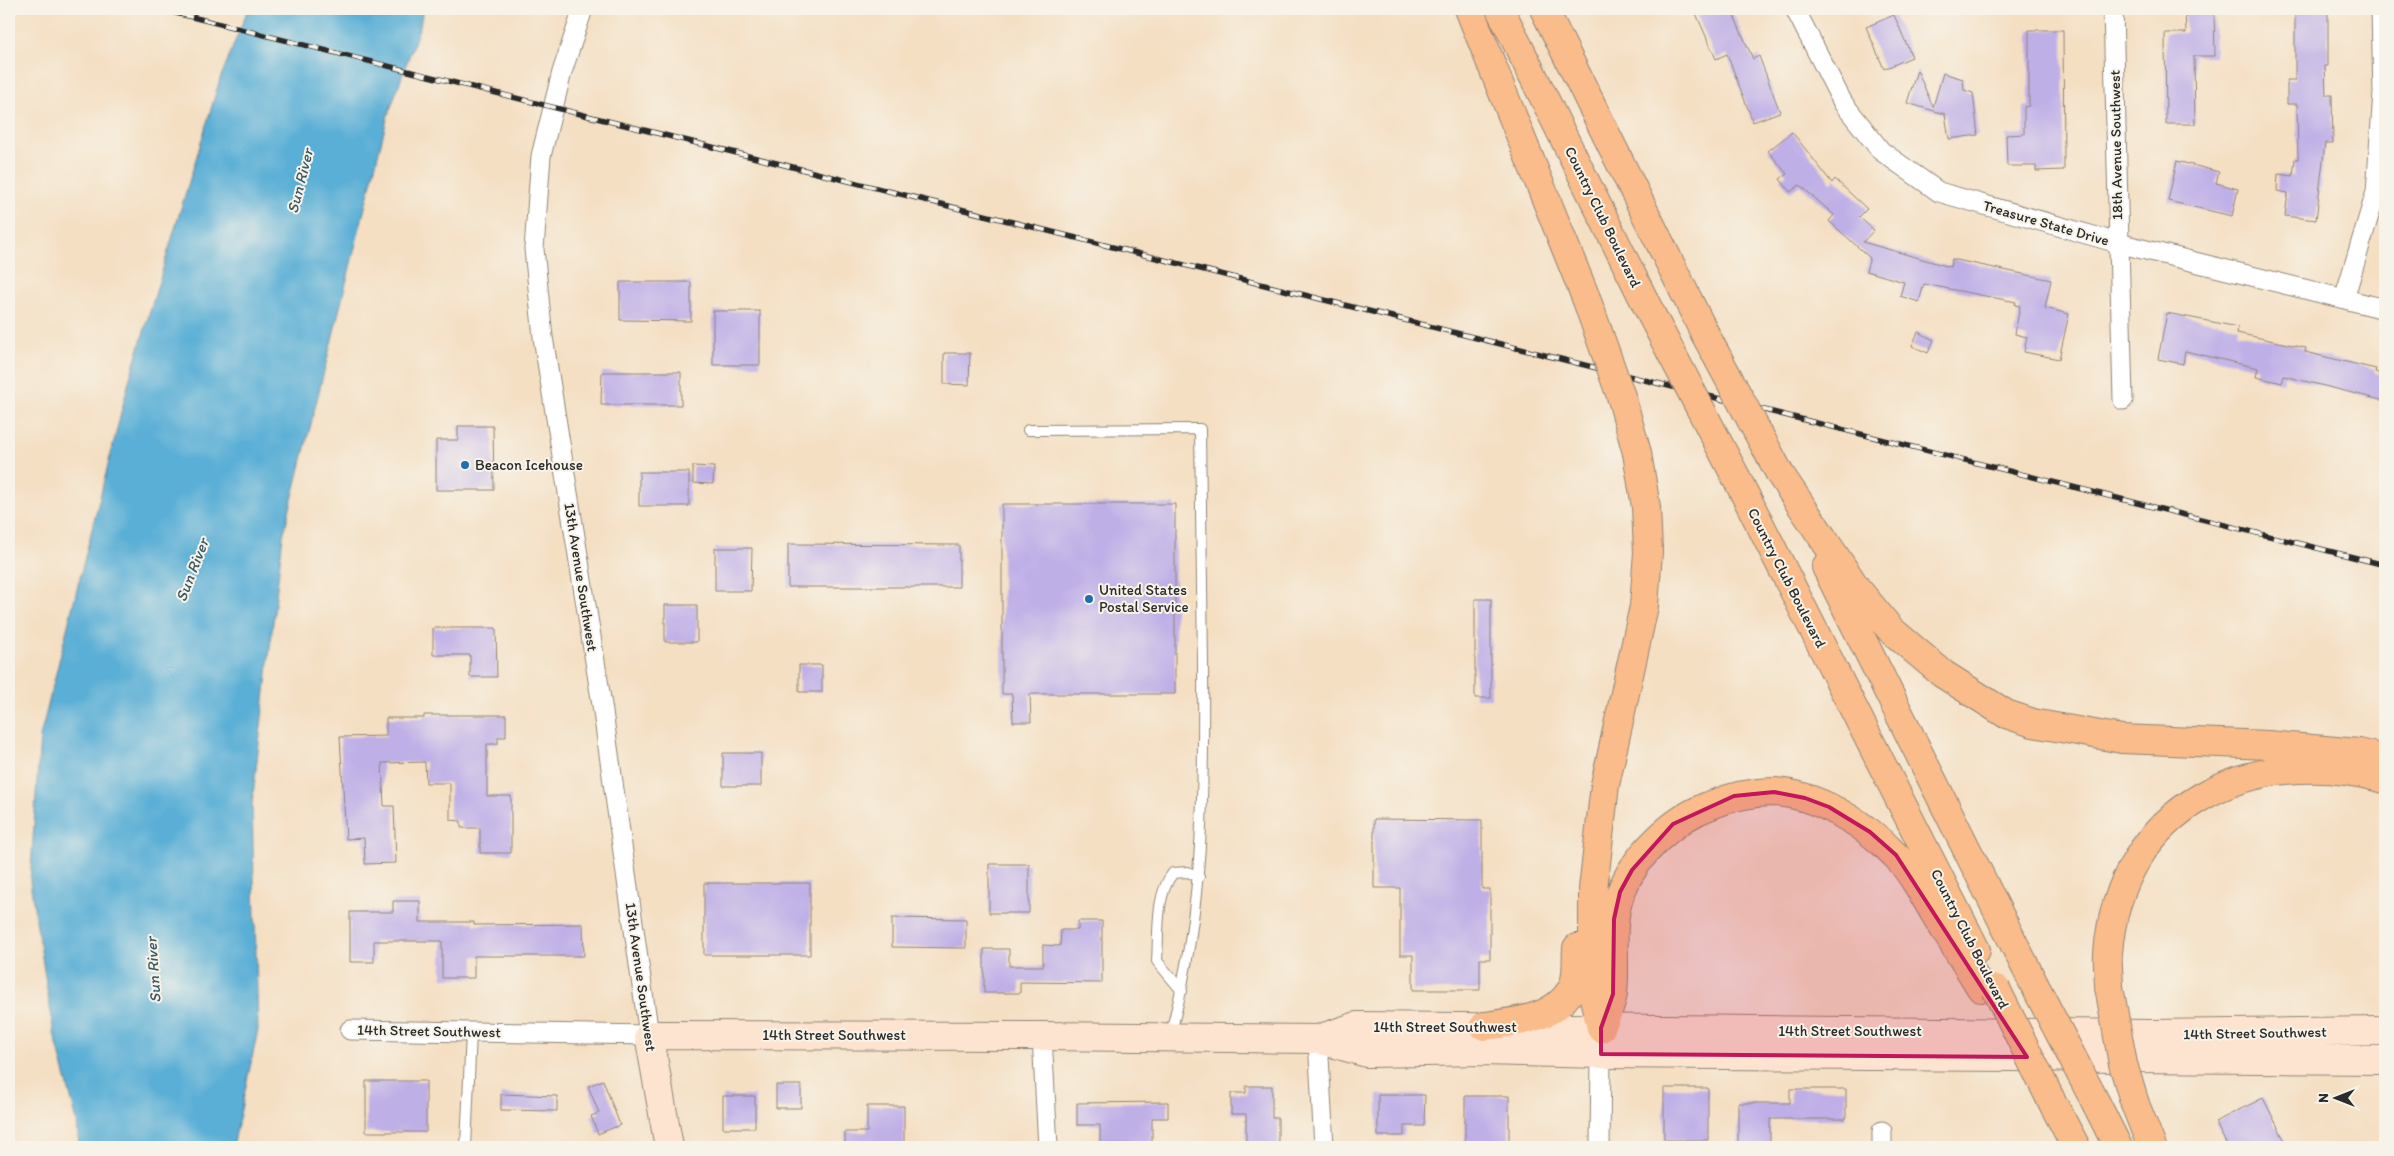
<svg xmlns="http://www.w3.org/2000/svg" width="2394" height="1156" viewBox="0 0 2394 1156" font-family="Itim,sans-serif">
	<rect width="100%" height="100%" fill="#f7f3e8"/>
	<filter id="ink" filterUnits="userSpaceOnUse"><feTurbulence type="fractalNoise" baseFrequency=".02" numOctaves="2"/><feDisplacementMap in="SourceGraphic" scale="10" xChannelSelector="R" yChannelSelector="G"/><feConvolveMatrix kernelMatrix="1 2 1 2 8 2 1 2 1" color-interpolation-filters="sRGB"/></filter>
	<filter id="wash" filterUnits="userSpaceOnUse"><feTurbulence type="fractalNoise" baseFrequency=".0096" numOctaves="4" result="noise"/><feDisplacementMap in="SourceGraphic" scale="20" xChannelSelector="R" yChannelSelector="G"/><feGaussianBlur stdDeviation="1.12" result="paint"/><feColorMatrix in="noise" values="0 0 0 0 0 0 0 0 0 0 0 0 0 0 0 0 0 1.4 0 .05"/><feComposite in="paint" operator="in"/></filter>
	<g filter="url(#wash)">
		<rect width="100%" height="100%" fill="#f4dfc3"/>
		<path fill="#5aafd6" stroke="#426d80" d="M248 9H423L420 26 388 115 283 536 252 804 258 1030 233 1147H79L77 1121 54 1033 30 882 40 737 129 381 220 79Z"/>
		<g id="blocks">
			<path fill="#beafe7" d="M1694 9H1731L1753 59 1759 56 1780 112 1753 122 1727 54 1716 59Z
				M2185 9H2214L2215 56H2194L2195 124H2166L2165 33H2186Z
				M2295 9H2328V66H2325L2326 95H2332L2333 143H2325L2316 220 2285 216 2288 193 2277 191 2278 174 2293 176 2295 159H2298L2297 104H2287V80H2295Z
				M1894 15 1912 57 1884 69 1866 27Z
				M2029 30H2063L2064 170 2036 171V166H2007L2006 135 2024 134V107L2029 106Z
				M1917 70 1933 107 1943 73 1963 79 1964 90 1973 93 1978 135 1949 139 1945 114 1907 103Z
				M1792 132 1832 183 1835 179 1867 209 1859 217 1874 230 1863 242 1950 267 1952 259 2051 280 2045 308 2069 314 2059 359 2024 352 2027 337 2015 334 2020 306 2015 305 2016 302 1924 284 1919 302 1900 296 1904 282 1866 271 1870 258 1829 221 1834 215 1800 185 1790 192 1780 179 1787 174 1768 151Z
				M2177 161 2219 172 2216 183 2238 189 2232 216 2168 201Z
				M620 282H691V321L620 320Z
				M713 311H760V365H713Z
				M2167 313 2238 327 2237 333 2306 348 2305 352 2376 369 2375 372 2385 375V401L2284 376 2282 383 2256 377 2258 368 2185 351 2183 364 2158 359Z
				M1918 332 1934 340 1928 353 1912 346Z
				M944 353H970L969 385 944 384Z
				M602 372H681V405H601Z
				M458 426H493L494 490H436V440H458Z
				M693 466 714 467 713 484 693 483Z
				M639 472H689V506H639Z
				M1002 504H1175V694H1030L1031 722H1013L1012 694H1002Z
				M788 544 959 545V587H788Z
				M715 548H752L751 591H715Z
				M1475 599H1491V698H1475Z
				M665 605H697V642H665Z
				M433 628H496L497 677H470V655H433Z
				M799 665H822V692H799Z
				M424 715H506V737H498V744H487V796H511V853H480V828H461V821L450 820V783H426L425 762 382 763 384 806H394L396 863 365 864 364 838 346 839 340 737 386 736V718H424Z
				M723 753H761V786H723Z
				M1374 819 1482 820V889H1490V959H1480V990H1413V955H1400V888H1374Z
				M989 864H1029V913H989Z
				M704 883H810V955H704Z
				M393 901H420V922H474V925L583 924 584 956H474V978H442V941H374V962H350V912H393Z
				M892 918 966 919V948L892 947Z
				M1078 921H1102V983L1020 982V993H984V949H1009V966H1043V945L1060 946 1061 930H1078Z
				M603 1080 620 1125 598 1134 591 1116 599 1113 588 1086Z
				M366 1081H426V1132H366Z
				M776 1085H801V1108H776Z
				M1246 1086H1272V1118H1278V1147H1246V1114H1231V1093H1246Z
				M1664 1088H1708V1140H1664Z
				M1790 1089H1846V1119H1770V1147H1738V1103H1790Z
				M501 1094 557 1096V1111L501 1110Z
				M1378 1095H1425L1424 1126H1404V1136H1378Z
				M723 1096H755V1128H723Z
				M1465 1096H1509V1147H1465Z
				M2263 1098 2288 1147H2228L2215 1122Z
				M1168 1102V1118H1152V1144H1100V1125H1077V1103Z
				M867 1106H904V1147H845V1132H867Z"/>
		</g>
	</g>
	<g filter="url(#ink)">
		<use href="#blocks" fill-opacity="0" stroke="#908577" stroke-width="1"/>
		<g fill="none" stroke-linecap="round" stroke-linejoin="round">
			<defs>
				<path id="lane" d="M1028 430 1200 429C1201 507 1202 586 1203 664 1204 789 1204 914 1170 1035
					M1182 991 1157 961C1159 934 1155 895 1173 873L1188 872 1199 877
					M466 1147 471 1032"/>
				<path id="street" d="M1795 9 1843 103 1881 151 1939 192 2118 243 2385 309
					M2113 9 2123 400
					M2344 299 2376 192 2383 93 2381 9
					M350 1030 649 1035 602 705 543 337 534 249 541 156 562 72 583 9
					M1042 1036 1048 1147
					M1318 1039 1324 1147
					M1600 1147 1601 1054
					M1882 1147V1131"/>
				<path id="secondary" d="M1318 1039 1357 1026 2150 1034 2385 1031
					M669 1147 649 1035 1042 1036 1318 1039 1367 1053 1483 1051 1601 1054 2385 1060"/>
				<path id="highway" d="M1469 9 1586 298
					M1500 9 1651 314
					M1544 9 1705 334
					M1780 474 1857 589 1891 630 1943 674 2006 714 2033 723 2122 739 2268 745 2359 753 2385 759
					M1737 479 1976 950
					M1826 567 2034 984
					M2109 987C2109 976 2107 964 2108 953 2119 806 2253 742 2385 779
					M1484 1026C1516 1022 1557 1019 1573 986 1578 976 1576 959 1577 948
					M1601 1028C1605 1017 1612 1005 1613 993 1617 960 1608 924 1621 892 1635 855 1674 818 1711 805 1731 797 1751 792 1773 792 1815 793 1867 825 1895 855 1910 870 1922 892 1933 911 1949 937 1965 962 1981 988
					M1601 1028 1593 994V889L1605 785 1644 606 1648 552 1646 507 1637 453
					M2050 1098 2076 1147
					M2135 1104 2152 1147
					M2097 1105 2118 1147"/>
			</defs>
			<use href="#lane" stroke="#908577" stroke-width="12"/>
			<use href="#street" stroke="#908577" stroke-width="21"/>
			<use href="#secondary" stroke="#908577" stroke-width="30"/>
			<use href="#highway" stroke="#908577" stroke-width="30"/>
			<use href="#lane" stroke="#fff" stroke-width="10"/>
			<use href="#street" stroke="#fff" stroke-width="19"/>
			<use href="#secondary" stroke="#fde4d0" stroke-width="28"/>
			<use href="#highway" stroke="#f9bc8a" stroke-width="28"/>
			<defs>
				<path id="rail" d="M160 9 2385 565"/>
			</defs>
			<use href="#rail" stroke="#2b2b2b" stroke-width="5.5"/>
			<use href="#rail" stroke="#f7f3e8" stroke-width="4" stroke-dasharray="11" stroke-linecap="butt"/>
			<defs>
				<path id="highway-bridge" d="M1586 298 1622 399 1637 453
					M1651 314 1737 479
					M1705 334 1780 474
					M2034 984 2097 1105
					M2109 987 2123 1064 2135 1104
					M1996 989 2050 1098"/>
			</defs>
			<use href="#highway-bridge" stroke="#908577" stroke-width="30" stroke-linecap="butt"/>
			<use href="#highway-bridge" stroke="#f9bc8a" stroke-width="28"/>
		</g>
	</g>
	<path fill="#c2185b" fill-opacity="0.2" stroke="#c2185b" stroke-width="4" stroke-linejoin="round" d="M1774 792 1805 798 1829 807 1870 832 1896 855 2027 1057 1601 1054V1028L1613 994 1614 919 1620 892 1632 870 1673 824 1734 796Z"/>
	<g fill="#1f6fb2" stroke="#f7f3e8" stroke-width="2">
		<circle cx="465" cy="465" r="5"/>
		<circle cx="1089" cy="599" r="5"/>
	</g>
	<g text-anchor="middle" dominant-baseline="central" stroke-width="4" stroke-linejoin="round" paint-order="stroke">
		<g font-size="15" fill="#2b2b2b" stroke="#f7f3e8">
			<text transform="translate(2116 145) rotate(-91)">18th Avenue Southwest</text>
			<text transform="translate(1603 217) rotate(64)">Country Club Boulevard</text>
			<text transform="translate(2046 223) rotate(16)">Treasure State Drive</text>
			<text transform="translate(581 577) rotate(81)">13th Avenue Southwest</text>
			<text transform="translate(1787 578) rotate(63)">Country Club Boulevard</text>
			<text transform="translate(1970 939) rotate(63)">Country Club Boulevard</text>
			<text transform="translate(641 977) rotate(82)">13th Avenue Southwest</text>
			<text x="1445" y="1027">14th Street Southwest</text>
			<text transform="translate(429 1031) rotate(1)">14th Street Southwest</text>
			<text x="1850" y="1031">14th Street Southwest</text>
			<text transform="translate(2255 1033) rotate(-1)">14th Street Southwest</text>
			<text x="834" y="1035">14th Street Southwest</text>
		</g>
		<g font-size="15" fill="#2b2b2b" stroke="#f7f3e8" text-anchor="start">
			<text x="475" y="465">Beacon Icehouse</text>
			<text x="1099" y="590">United States<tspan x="1099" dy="17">Postal Service</tspan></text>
		</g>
		<g font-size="16" font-style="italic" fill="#3b5967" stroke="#f7f3e8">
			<text transform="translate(300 181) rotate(-76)">Sun River</text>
			<text transform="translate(192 570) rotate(-69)">Sun River</text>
			<text transform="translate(153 970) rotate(-94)">Sun River</text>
		</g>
	</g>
	<rect width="2394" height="1156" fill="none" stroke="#f7f3e8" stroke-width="30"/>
	<g transform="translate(2336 1098) rotate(270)" stroke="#f7f3e8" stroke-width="4" paint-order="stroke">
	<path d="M0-4L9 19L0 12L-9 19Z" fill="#2b2b2b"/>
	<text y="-8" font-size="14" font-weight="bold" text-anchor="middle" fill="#2b2b2b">N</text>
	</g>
</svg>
